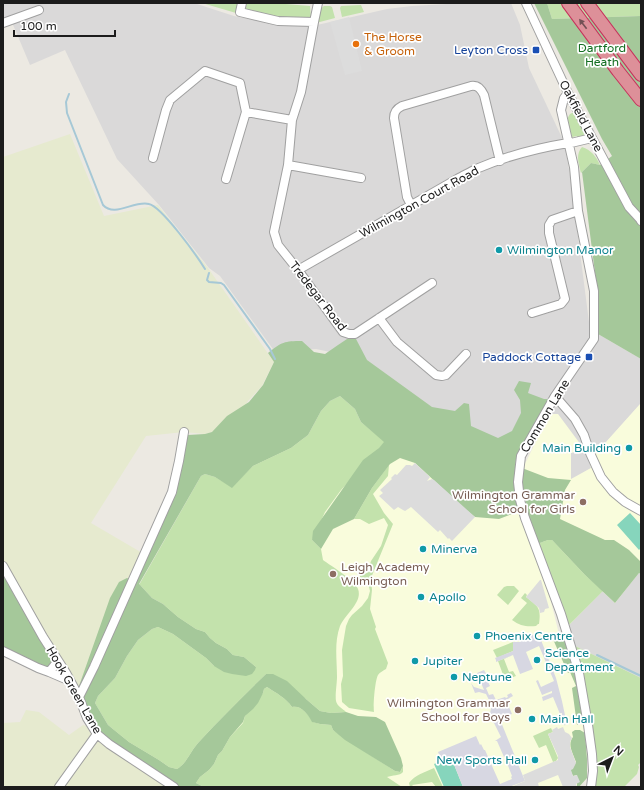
<svg xmlns="http://www.w3.org/2000/svg" width="644" height="790" viewBox="0 0 644 790" font-family="'Varela Round',sans-serif">
	<rect width="100%" height="100%" fill="#ece9e2"/>
	<path fill="#dad9d9" d="M3 3H194L234 16 275 24 317 25 387 9 412 6 464 3H511L520 25 529 68 565 144 571 182 590 330 598 334 641 359V403L589 461 591 468 571 480V453L584 449 549 414 521 456 463 438 335 353 316 349 301 350 283 363 220 276 209 268 159 205 117 159 65 50 30 65 11 20 3 23Z
		M639 573 641 574V678L571 644 567 627 603 591 615 603Z"/>
	<path fill="#f9fcdc" d="M641 403V570L615 603 602 591 567 627 522 468 527 460 549 414H558L584 449 571 453V479L591 468 589 461Z
		M241 428 514 474 515 498 519 514 524 528 536 554 551 602 558 630 559 633 564 637 573 667 585 733 587 759V778L579 787H184L108 738Z"/>
	<path fill="#e6eacf" d="M70 134 104 216 158 205 208 268 274 362 262 386 248 401 234 423 223 429 205 434 184 432 146 436 91 523 144 554 79 696 3 566V157Z
		M26 710 39 712 69 735 83 725 86 726 91 734V737L55 787H3V723L20 722Z
		M97 734 174 787H60Z"/>
	<path fill="#c3e2ac" d="M202 3H239L236 13Z
		M247 3H274L310 6 311 17 307 19 270 16 245 10Z
		M547 3H641V16L552 19Z
		M361 5 364 12 342 17 340 8 341 6Z
		M324 6H330L332 7 335 18 316 23 319 10Z
		M572 113H573L585 133 584 136 577 138V136L572 137 567 119 570 114Z
		M582 147C591 150 596 156 600 165L591 163 581 173C579 164 575 155 582 147Z
		M340 396 355 409 361 422 385 442 341 490 325 512 312 540 321 549 323 560C331 566 355 580 358 589 363 602 345 614 340 626 334 643 337 659 337 677 337 683 335 696 336 701 337 706 343 709 346 712L331 713 320 711 306 699 266 674C243 696 220 719 198 743 190 752 187 763 177 769L169 767 159 760 129 742 108 725 95 703 98 696 115 678 127 656 138 640 152 629 158 627 173 634 206 658 214 666 256 667 244 657 233 655 227 649 216 643 210 638 205 632 196 629 178 617 163 604 152 598 141 586 139 585 201 476 205 474 215 477 232 487 253 466 291 448 308 435 321 411 330 401Z
		M389 465 388 476 373 494 384 513 393 524 371 578 372 590 370 609 376 627 375 629 388 663 386 669C383 671 380 672 378 675 375 680 373 706 374 712L349 708 342 702 341 684 343 676 342 650 346 626 349 619 352 615 362 606 368 598 370 591 368 583 360 577V575L367 573 371 561 381 546 388 525 384 518 369 524 360 519H354L372 488Z
		M548 540H552L585 575 603 591 567 627 537 544Z
		M507 586H514L519 591 508 605 497 595 504 587Z
		M525 593 527 595 526 597C539 607 541 608 539 624H538L536 626C527 627 520 626 512 620L527 603 521 598Z
		M513 642V651L497 658 493 650Z
		M571 644 641 678V762L638 765 639 767 637 774 624 787H596L595 771Z
		M513 655 504 659 509 672 513 671 516 676 505 680 498 661Z
		M267 687C276 693 286 698 292 707 301 705 308 714 313 722L320 724 331 725 333 730 356 746 395 771 400 772 403 766V772C400 776 392 775 387 777L402 787H204L196 783 200 777 209 770 214 764 218 755 222 751 230 737 243 723 245 716 263 693 264 689Z
		M551 728 553 732 548 734 558 758 556 761 553 762 546 745 539 748 533 736Z
		M434 768 443 787H436L432 782 412 785 414 787H410L409 783C415 775 425 772 434 768Z"/>
	<path fill="#a5c89a" d="M534 3H547L552 19 641 16V359L598 334 597 288 582 172 591 163 600 165 612 156 602 139Z
		M347 339H356L367 360 432 407 455 411 464 403 469 404 471 426 498 438 512 431 521 413 520 400 514 390 519 381 531 383 528 393 544 399H549L516 459 515 472 520 511 499 519 475 517 465 509 415 463 400 458 390 464 372 488 354 519 333 529 321 549 312 540 313 531 363 460 379 448 384 442 361 422 355 409 340 396 330 401 321 411 308 435 291 448 253 466 232 488 215 477 205 474 201 476 139 584 141 586 152 598 163 604 178 617 196 629 205 632 210 638 216 643 227 649 233 655 244 657 256 667 255 670 252 674 246 676 232 674 224 672 214 666 206 658 173 634 158 627 152 629 138 640 127 656 115 678 98 696 95 703 108 725 129 742 159 760 169 767 177 769C187 763 190 752 198 743 220 719 243 696 266 674H273L287 681 306 699 320 711 331 713 346 712 358 716 376 717 385 722 401 758 403 766 400 772 395 771 345 740 333 730 331 725 320 724 312 722C308 714 301 705 292 707 286 698 276 693 267 687L264 689 263 693 258 703 253 709 245 716 243 722 230 737 222 751 218 755 214 764 209 770 200 777 196 783 204 787H179L107 740C104 737 100 734 98 731 89 718 83 701 79 686L110 598 119 582 127 578 133 581 176 481 188 435 205 434 212 432 227 416 249 402 263 385 274 362 268 353C282 342 284 341 302 341L314 352 325 354 338 345Z
		M522 468 548 478 571 480 565 490 560 519 605 540H614L629 550 641 562V574L639 573 615 603 585 575 552 540H548L537 544 529 521 522 483Z
		M3 566 65 673 44 668 3 649Z
		M560 634C571 642 580 702 582 718 581 722 580 723 577 725L572 688 576 686 570 672 568 673 552 637Z
		M575 730H580L585 733 587 759V778L579 787H577V775L573 776 570 770 576 762C573 753 567 745 573 737L572 732Z"/>
	<path fill="#86d5bc" d="M630 513 641 525V548L639 550 617 525Z
		M451 757 463 787H444L434 764Z"/>
	<path fill="#dcdcdc" d="M349 17 362 71 345 75 330 22Z
		M415 463 430 477 427 481 432 479 434 480 475 517 452 541 449 538 448 539 440 530 438 532 411 507 405 511 403 510 398 507 394 510 379 496 383 493 380 490 392 479 391 478 395 474 397 475 406 465H410L412 466Z
		M540 580H541L549 608 545 609 544 612 540 613 539 608 526 597Z
		M557 727 558 729 563 727 565 732 569 734 572 738 570 742V747L576 763 573 769 571 770 573 776 577 775 580 782 576 784 577 787H563L558 775 538 783 539 787H511L525 781 523 775 553 762 558 760V756L548 734 553 732 552 730Z"/>
	<path fill="#d7d7e2" d="M524 634 535 635 541 640 556 678 562 701 566 720 565 726 560 715H562V713H561L560 714 553 697 543 701 542 697 552 693V691L542 695 536 681 538 680 541 687 554 681 539 646 526 652 533 669 520 674 513 655 496 662V660L495 658 513 651V642H520Z
		M484 670 489 679 487 680 490 686 486 688 489 695 493 694 496 700 505 697 506 698 508 697 507 695 511 693 513 696 506 700 512 714 504 717 505 720 501 722 525 781 509 787H463L451 757 442 761 438 752 476 736 480 745 481 744 484 750H485L500 784 512 779 511 777 512 776 507 763 509 762 506 756 504 757 497 741H495L501 737 494 723H493L492 719 490 713 491 708V704L486 694 479 692 475 693 471 683 474 687 484 690 477 673Z"/>
	<g fill="none" stroke-linecap="round" stroke-linejoin="round">
		<path stroke="#a6c8d6" stroke-width="2" d="M69 94 66 102 67 113 103 205C115 218 134 200 149 204 162 207 197 256 205 269
			M209 273 207 280 209 282 221 283 224 285 270 349 275 359
			M597 655 641 676"/>
		<defs>
			<path id="minor" d="M242 3 240 12 278 21 314 22
				M318 3 314 22 301 92 292 120 288 165 274 232 278 245 298 270 343 332 349 334H355L432 283
				M526 3 568 93 629 207 640 219 641 221
				M3 23 39 10
				M568 93 564 98 561 110 574 167 578 211 594 291V339L555 396 521 456 518 482 520 500 525 518 561 614 579 673 588 725 592 754 593 771 591 787
				M246 112 292 120
				M153 158 166 110 170 100 205 71 240 83 246 112 226 179
				M288 165 361 178
				M411 205 407 197 394 118C394 112 396 109 402 106L471 86C478 85 481 89 484 95L500 161
				M298 270 457 179C463 176 470 172 476 169 504 157 538 148 568 143H571L592 138
				M532 313 561 304 565 299 549 233V225L552 220 578 211
				M379 318 397 342 436 375 442 376 446 375 466 354
				M555 396 575 419 584 435 590 453 601 477 613 492 625 502 641 511
				M3 566 43 637 66 673 79 697 87 718 97 734 109 744 174 787
				M3 651 38 668 49 672 58 661
				M49 672 70 681
				M79 697 94 667 172 492 179 461 184 432
				M59 787 97 734"/>
			<path id="highway" d="M568 3 618 71 641 100
				M587 3 641 75"/>
		</defs>
		<use href="#minor" stroke="#a0a0a0" stroke-width="10"/>
		<use href="#highway" stroke="#c6335c" stroke-width="14"/>
		<use href="#minor" stroke="#fff" stroke-width="8"/>
		<use href="#highway" stroke="#dd9099" stroke-width="12"/>
	</g>
	<defs><path id="oneway-solid" d="M-6-.8H1V-3.2L6.5 0L1 3.2V.8H-6Z"/></defs>
	<use fill="#735054" href="#oneway-solid" transform="translate(583 24) rotate(-127)"/>
	<circle fill="#e8710a" stroke="#fff" stroke-width="1.5" cx="356" cy="44" r="4"/>
	<g fill="#1a4fb4" stroke="#fff" stroke-width="1.5">
		<rect x="532" y="46" width="8" height="8" rx="2"/>
		<rect x="585" y="353" width="8" height="8" rx="2"/>
	</g>
	<g fill="#0f9aa8" stroke="#fff" stroke-width="1.5">
		<circle cx="499" cy="250" r="4"/>
		<circle cx="629" cy="448" r="4"/>
		<circle cx="423" cy="549" r="4"/>
		<circle cx="421" cy="597" r="4"/>
		<circle cx="477" cy="636" r="4"/>
		<circle cx="537" cy="660" r="4"/>
		<circle cx="415" cy="661" r="4"/>
		<circle cx="454" cy="677" r="4"/>
		<circle cx="532" cy="719" r="4"/>
		<circle cx="535" cy="760" r="4"/>
	</g>
	<g fill="#8d6e63" stroke="#fff" stroke-width="1.5">
		<circle cx="583" cy="502" r="4"/>
		<circle cx="333" cy="574" r="4"/>
		<circle cx="518" cy="710" r="4"/>
	</g>
	<g text-anchor="middle" dominant-baseline="central" stroke-width="3.5" stroke-linejoin="round" paint-order="stroke">
		<g font-size="12" fill="#c56008" stroke="#fff" text-anchor="start">
			<text x="364" y="37">The Horse<tspan x="364" dy="14">&amp; Groom</tspan></text>
		</g>
		<g font-size="12" fill="#156f22" stroke="#fff">
			<text x="602" y="48">Dartford<tspan x="602" dy="14">Heath</tspan></text>
		</g>
		<g font-size="12" fill="#164399" stroke="#fff" text-anchor="end">
			<text x="528" y="50">Leyton Cross</text>
			<text x="581" y="357">Paddock Cottage</text>
		</g>
		<g font-size="12" fill="#1c1c1c" stroke="#fff">
			<text transform="translate(581 116) rotate(62)">Oakfield Lane</text>
			<text transform="translate(419 202) rotate(-29)">Wilmington Court Road</text>
			<text transform="translate(318 296) rotate(52)">Tredegar Road</text>
			<text transform="translate(545 416) rotate(-59)">Common Lane</text>
			<text transform="translate(74 690) rotate(60)">Hook Green Lane</text>
		</g>
		<g font-size="12" fill="#0d838f" stroke="#fff" text-anchor="start">
			<text x="507" y="250">Wilmington Manor</text>
			<text x="621" y="448" text-anchor="end">Main Building</text>
			<text x="431" y="549">Minerva</text>
			<text x="429" y="597">Apollo</text>
			<text x="485" y="636">Phoenix Centre</text>
			<text x="545" y="653">Science<tspan x="545" dy="14">Department</tspan></text>
			<text x="423" y="661">Jupiter</text>
			<text x="462" y="677">Neptune</text>
			<text x="540" y="719">Main Hall</text>
			<text x="527" y="760" text-anchor="end">New Sports Hall</text>
		</g>
		<g font-size="12" fill="#785e54" stroke="#fff" text-anchor="end">
			<text x="575" y="495">Wilmington Grammar<tspan x="575" dy="14">School for Girls</tspan></text>
			<text x="341" y="567" text-anchor="start">Leigh Academy<tspan x="341" dy="14">Wilmington</tspan></text>
			<text x="510" y="703">Wilmington Grammar<tspan x="510" dy="14">School for Boys</tspan></text>
		</g>
	</g>
	<rect width="644" height="790" fill="none" stroke="#1c1c1c" stroke-width="8"/>
	<g transform="translate(612 758) rotate(42)" stroke="#ffffff" stroke-width="3" paint-order="stroke">
	<path d="M0-3L7 15L0 10L-7 15Z" fill="#1c1c1c"/>
	<text y="-6" font-size="11" font-weight="bold" text-anchor="middle" fill="#1c1c1c">N</text>
	</g>
	<path d="M14 30v6h101v-6" fill="none" stroke="#1c1c1c" stroke-width="2"/>
	<text x="20" y="30" font-size="12" fill="#1c1c1c" stroke="#ffffff" stroke-width="3" paint-order="stroke">100 m</text>
</svg>
